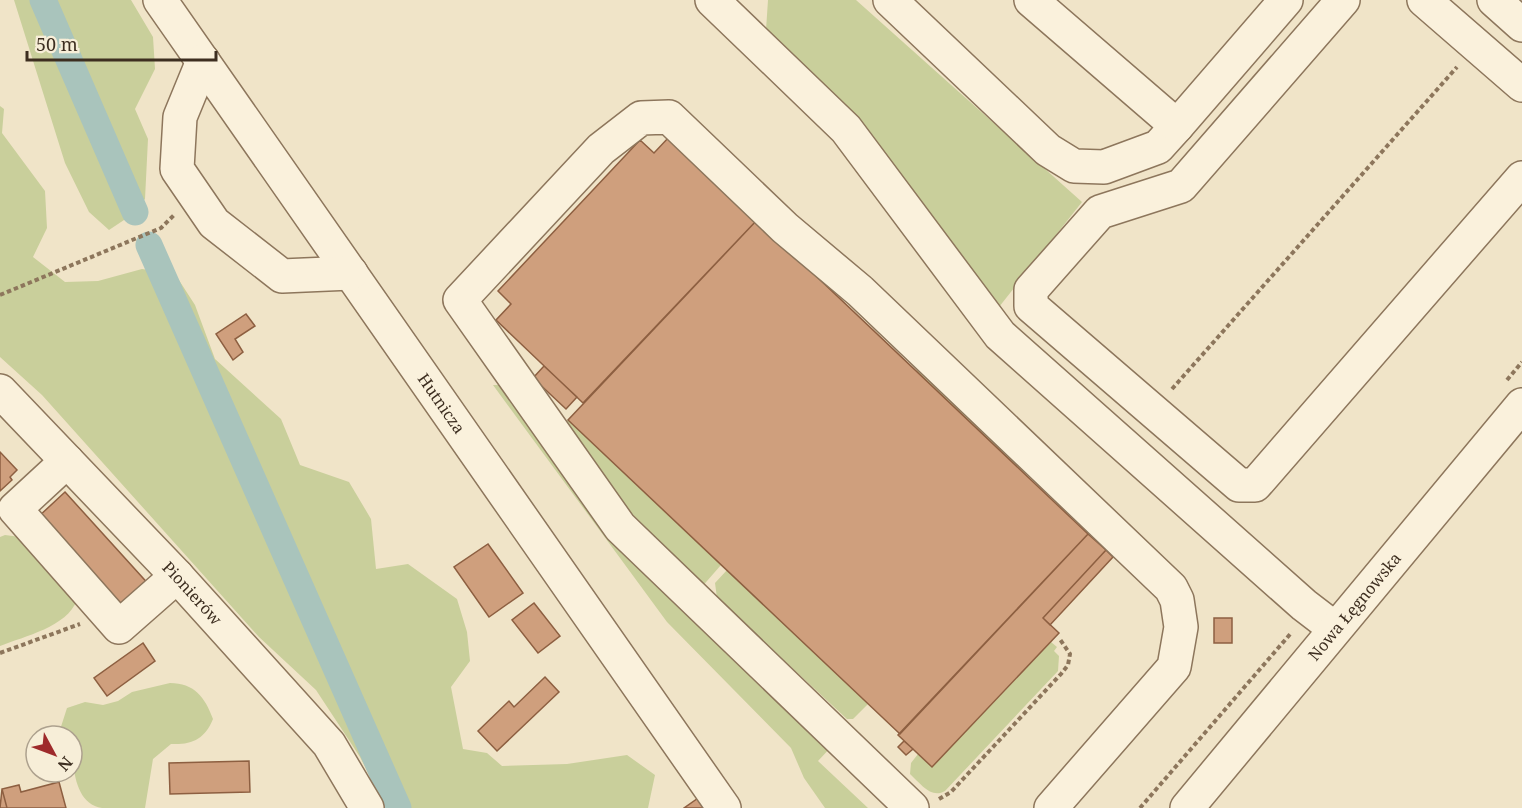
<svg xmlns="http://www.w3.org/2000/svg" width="1522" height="808" viewBox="0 0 1522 808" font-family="'Noto Serif',serif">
	<rect width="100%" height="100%" fill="#f0e4c8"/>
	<path fill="#c9cf9b" d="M14 0H131L153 37 155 69 135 109 148 139 145 199 127 218 109 230 89 212 65 163Z
		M768 0H856L1082 202 999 307 766 30Z
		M0 106 4 109 2 133 45 191 47 228 33 257 65 282 98 281 142 269 175 274 195 305 215 359 281 419 300 465 349 482 371 519 376 569 408 564 457 599 467 632 470 661 451 687 463 749 487 753 502 766 567 764 627 755 655 775 648 808H386L360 757 316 690 259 637 42 395 0 357Z
		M923 363 1033 467 1026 475 916 371Z
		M493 385H503L832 746 818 761 868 808H825L804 778 791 748 667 622Z
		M568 420 721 565 700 589 634 523 562 425Z
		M5 535 20 537 77 600C67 627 25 636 0 646V537Z
		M727 570 868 704 853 719H847L717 598 715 583Z
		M1051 642 1057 647 1054 651 1059 656 1058 671 945 791C931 799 921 784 910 774L911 763 918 754 932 767Z
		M170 683C194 683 205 697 213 719 205 739 192 745 171 744L153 759 145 808C131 808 116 808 102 808 72 804 72 758 72 736H58L67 708 85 702 103 705 118 701 132 692Z"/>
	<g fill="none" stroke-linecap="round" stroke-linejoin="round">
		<path stroke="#a9c4bc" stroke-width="27" d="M43 0 135 212
			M149 245 398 808"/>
	</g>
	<path fill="#cf9f7d" stroke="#8d5f41" stroke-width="1.5" d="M669 137 757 220 583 403 496 320 511 304 498 291 640 140 654 153Z
		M757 220 1088 534 900 734 568 420Z
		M246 314 255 326 235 339 243 352 233 360 216 334Z
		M544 366 577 397 566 409 533 378Z
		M0 452 17 470 10 477 12 480 0 491Z
		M65 492 152 588 123 613 37 518Z
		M1088 534 1106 550 1043 618 1059 633 932 767 898 735Z
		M488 544 523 593 489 617 454 567Z
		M1106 550 1113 557 1050 625 1043 618Z
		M534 603 560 636 538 653 512 620Z
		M1214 618H1232V643H1214Z
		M143 643 155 661 107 696 94 678Z
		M545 677 559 692 497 751 478 731 509 701 514 707Z
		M904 741 913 749 906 755 898 747Z
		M249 761 250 792 170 794 169 763Z
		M59 782 66 808H7L2 789 19 785 21 792Z
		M2 789 7 808H0Z
		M701 796 708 808H684Z"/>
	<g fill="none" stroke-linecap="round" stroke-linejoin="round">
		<defs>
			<g id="minor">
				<path id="s1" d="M160 0 724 808"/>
				<path d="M712 0 846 129 1000 335 1304 605 1334 628"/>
				<path d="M890 0 1048 150 1074 166 1104 167 1158 147 1177 126"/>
				<path d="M1031 0 1177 126 1286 0"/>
				<path d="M1343 0 1181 186 1100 212 1031 290V306L1239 485H1255L1522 178"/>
				<path d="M1424 0 1522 85"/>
				<path d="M1494 0 1522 25"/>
				<path d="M203 61 180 117 177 169 214 223 282 276 351 273"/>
				<path id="s2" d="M0 391 177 576 329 744 367 808"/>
				<path d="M67 461 15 509 119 627 177 576"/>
				<path d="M912 808 620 527 460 300 601 149 641 118 669 117 785 228 860 291 1171 588 1177 600 1181 627 1174 667 1051 808"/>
				<path id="s3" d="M1187 808 1522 405"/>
			</g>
		</defs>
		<use href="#minor" stroke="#8d765c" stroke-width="36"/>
		<path stroke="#8d765c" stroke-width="4" stroke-dasharray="4.5 3" stroke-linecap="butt" d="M0 295 161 228 175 214
			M1507 380 1522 362
			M1172 389 1457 67
			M0 653 80 624
			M939 799 951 792 1061 674 1068 665 1070 654 1059 638
			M1140 808 1292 632"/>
		<use href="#minor" stroke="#faf1dc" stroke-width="33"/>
	</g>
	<g text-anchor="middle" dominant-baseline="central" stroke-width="4.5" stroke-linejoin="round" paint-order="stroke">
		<g font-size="16" fill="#3d2e20" stroke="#f7eed8">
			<text stroke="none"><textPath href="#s1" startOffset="492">Hutnicza</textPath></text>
			<text stroke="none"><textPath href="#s2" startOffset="279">Pionierów</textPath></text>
			<text stroke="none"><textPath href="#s3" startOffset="262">Nowa Łęgnowska</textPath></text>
		</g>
	</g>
	<g transform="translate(54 754) rotate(131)"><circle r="28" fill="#f7eed8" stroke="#ada18e" stroke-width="1.5"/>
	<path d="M0-4.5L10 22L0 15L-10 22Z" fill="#9e2a2b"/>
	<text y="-9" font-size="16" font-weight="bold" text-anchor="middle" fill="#3d2e20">N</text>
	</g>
	<path d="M27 51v9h189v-9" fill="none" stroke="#3d2e20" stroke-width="3"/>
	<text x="36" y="51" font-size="18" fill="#3d2e20" stroke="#f7eed8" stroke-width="4.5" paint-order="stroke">50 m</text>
</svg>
